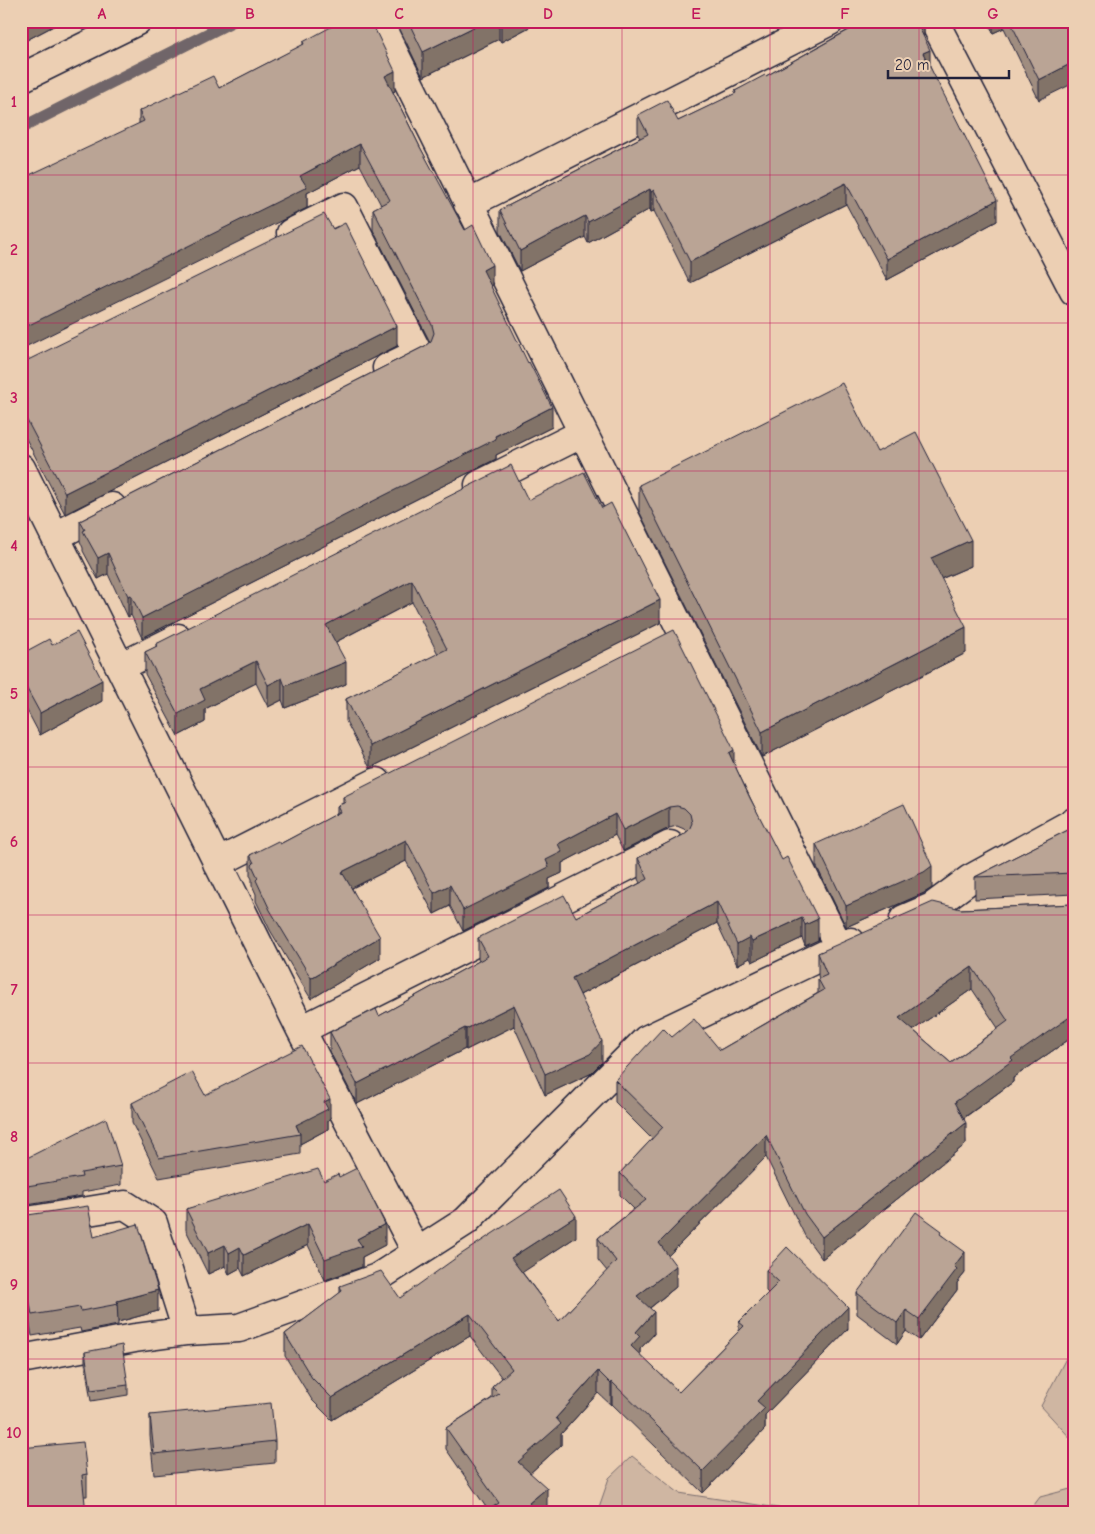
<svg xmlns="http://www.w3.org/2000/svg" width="1095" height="1534" viewBox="0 0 1095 1534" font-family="'Comic Neue',sans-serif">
	<rect width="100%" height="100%" fill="#eccfb3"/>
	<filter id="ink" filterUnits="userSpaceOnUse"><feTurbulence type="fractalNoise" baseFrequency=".02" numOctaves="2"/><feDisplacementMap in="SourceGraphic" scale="10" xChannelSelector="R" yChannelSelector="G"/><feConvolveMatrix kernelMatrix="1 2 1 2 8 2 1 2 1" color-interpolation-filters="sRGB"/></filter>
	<g filter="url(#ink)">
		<path fill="#cfb6a2" stroke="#786c6e" d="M1074 1343V1442L1041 1406Z
			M632 1456 679 1493 811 1513H597L609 1478Z
			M1074 1488V1513H1028L1040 1497Z"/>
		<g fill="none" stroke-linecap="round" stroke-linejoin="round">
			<path stroke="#706569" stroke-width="12" d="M21 128 233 21"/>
			<defs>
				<path id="minor" d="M378 21 839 947
					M934 21 1074 291
					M21 78 137 21
					M468 204 830 21
					M291 233 344 207 418 353 387 368
					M21 468 301 1030 416 1251
					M479 485 583 433
					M56 536 112 507
					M120 667 178 638
					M217 863 377 782
					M904 919 932 907 970 879 1074 822
					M301 1030 670 845
					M21 1222 125 1205 153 1223 187 1331
					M21 1359 135 1338 187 1331 239 1328 377 1278 466 1221 646 1040 851 942"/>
			</defs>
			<use href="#minor" stroke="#22223b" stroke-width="31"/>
			<use href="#minor" stroke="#eccfb3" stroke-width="28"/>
		</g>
		<path fill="#a08d80" stroke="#22223b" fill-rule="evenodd" d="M21 21H63L23 42 21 40Z
			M396 21H541L501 42 499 39 423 77Z
			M846 21H924V36L923 37 930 67 997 221 887 280 846 204 690 283 654 211 651 212 650 209 588 243 585 237 520 271 500 231V210L640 138 638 135V115L678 121 735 94V91L766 76 850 29Z
			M988 21H1074L1039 100 1004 28 993 33Z
			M303 42 395 91 393 92 420 147 492 286 491 287 552 427 496 455V459L142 638 131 615 128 617 108 574 98 579 83 551V548L80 541V521L425 346 430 342 373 230V209L381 205 360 165 307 193V208L139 123V111L219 88 303 45Z
			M397 346 65 514 21 429V362Z
			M877 452 971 566 941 579 966 653 762 757 639 511V485Z
			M528 500 660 623 370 768 346 721V699L438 654 412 602 336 642 346 684 285 708 282 700 268 707 256 683 205 709V722L178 736 145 674V652L156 647V644Z
			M52 645 102 701 40 735 21 699V654Z
			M734 764 818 940 805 946 802 938 752 962 750 958 737 965 717 923 580 995 602 1062 590 1074 545 1095 514 1026 466 1050 465 1049 357 1104 330 1052V1032L379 1016 479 961 478 959V938L576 917 640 883 638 879V858L683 835 687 832 684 829 677 826 669 828 623 851 615 835 562 863V873L549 879V888L463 931 450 906 434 914 406 861 352 888 380 958 311 999 270 930 256 901V894L252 885V879L250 875V855L280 844 337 814V806L343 803V797Z
			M1074 827V894L975 899V877Z
			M816 844 932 888 924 893 846 927 816 865Z
			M1074 904V1036L1013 1078V1082L964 1118 966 1144 822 1259 805 1236 766 1157 668 1256 676 1287 650 1308 654 1334 640 1349V1355L679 1392 739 1331V1322L768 1293 766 1291V1270L848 1329 765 1415V1429L703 1493 612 1404 611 1405 598 1393 561 1434V1445L530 1473 547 1510 544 1513H484L488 1510 446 1449V1428L492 1398V1387L502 1378 470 1336 332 1420 312 1400 285 1356V1334L340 1293V1286L400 1298 576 1237 522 1272 559 1321 607 1271 598 1260V1238L634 1209 620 1195V1173L652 1139 615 1102V1080L672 1037 720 1050 818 993V979H819L818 975V953L961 909ZM972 989 998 1028 951 1063 913 1030Z
			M205 1095 330 1119 328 1120V1129L300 1144V1154L159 1178 132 1123V1103Z
			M21 1161 121 1166V1185L82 1192V1196L21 1206Z
			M324 1181 385 1245 362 1257V1267L325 1280 308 1245 244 1276 240 1268 229 1274 225 1266 208 1274 186 1230V1209Z
			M21 1216 94 1237 158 1311 118 1322V1325L81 1332 80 1328 32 1336 23 1286H21Z
			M942 1235 965 1273 957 1283V1290L919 1340 906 1331 897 1344 857 1314V1293Z
			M85 1352 128 1385V1395L91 1401 85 1363Z
			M150 1415 275 1441V1463L154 1475 150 1436Z
			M21 1448 87 1474V1496H84Z"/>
		<path fill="#827368" stroke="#22223b" d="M24 21H63L23 42V22Z
			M486 21H499V39L423 77V52Z
			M501 21H541L501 42Z
			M916 21H924V36L916 40Z
			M993 21H1004V28L993 33Z
			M930 50V71L923 53Z
			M1074 62V83L1039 100V80Z
			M395 71V91L385 96V76Z
			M360 144V165L307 193V208L21 349V329L300 176Z
			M846 183V204L690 283V262Z
			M650 189V209L588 243V222Z
			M654 190V211L651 212V192Z
			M997 200V221L887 280V259Z
			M585 216V237L520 271V251Z
			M492 265V286L483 291V270Z
			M397 326V346L65 514V493Z
			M552 407V427L496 455V459L142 638V618Z
			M971 540V566L931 583V558Z
			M108 553V574L98 579V558Z
			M412 580V602L326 647V625Z
			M131 595V615L128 617V596Z
			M660 600V623L370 768V746Z
			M966 627V653L762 757V732Z
			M256 661V683L205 709V722L178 736V714L200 689Z
			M346 662V684L285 708V686Z
			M282 678V700L268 707V685Z
			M102 680V701L40 735V713Z
			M734 750V771L729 753Z
			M669 807V828L623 851V830Z
			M615 814V835L562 863V873L549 879V888L463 931V910L546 860 558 844Z
			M406 840V861L342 893V872Z
			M932 866V888L924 893 846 927V906Z
			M450 885V906L434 914V893Z
			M717 902V923L572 999V978Z
			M802 918V938L752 962V941Z
			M818 919V940L805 946V925Z
			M380 937V958L311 999V978Z
			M750 937V958L737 965V944Z
			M972 967V989L899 1040V1018Z
			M1074 1003V1036L1013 1078V1082L955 1124V1102Z
			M514 1005V1026L466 1050V1029Z
			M465 1028V1049L357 1104V1084Z
			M602 1041V1062L590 1074 545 1095V1074Z
			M330 1099V1119L328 1120V1129L300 1144V1134L296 1125 324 1102Z
			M966 1123V1144L822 1259V1237Z
			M766 1135V1157L659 1265V1243Z
			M576 1216V1237L511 1280V1258Z
			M308 1224V1245L244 1276V1255Z
			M385 1224V1245L362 1257V1267L325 1280V1259L357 1239Z
			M225 1245V1266L208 1274V1253Z
			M240 1247V1268L229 1274V1253Z
			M965 1252V1273L957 1283V1290L919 1340V1319L954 1266Z
			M676 1266V1287L637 1318V1296Z
			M158 1290V1311L118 1322 117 1301Z
			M848 1307V1329L765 1415V1429L703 1493V1471L757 1401Z
			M906 1310V1331L897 1344V1323Z
			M654 1312V1334L640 1349V1357L631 1346 636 1332Z
			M470 1314V1336L332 1420V1398Z
			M598 1371V1393L561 1434V1445L518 1484V1462L556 1418Z
			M612 1382V1404L611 1405V1384Z
			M547 1488V1510L544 1513H529V1503Z"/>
		<path fill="#baa495" stroke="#22223b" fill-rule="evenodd" d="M342 21H371L395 71 385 76 420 147 465 230 473 225 492 265 483 270 528 363 529 362 552 407 495 436 496 439 142 618 131 595 128 596 108 553 98 558 83 531 85 530 80 521 425 346 431 341 434 333 432 325 373 209 390 200 360 144 300 176 307 187 21 329V179L144 121 139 111 213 76 219 88 304 44 303 42Z
			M408 21H486L423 52Z
			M856 21H916L930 50 923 53 997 200 887 259 846 183 690 262 654 190 651 192 650 189 588 222 585 216 520 251 500 210 648 134 638 115 667 100 678 121 736 93 735 91 765 75 766 76 858 25Z
			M1010 21H1074V62L1039 80Z
			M324 214 333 229 345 223 397 326 65 493 21 409V403L28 400 21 388V362L28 360Z
			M842 383 877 452 916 432 971 540 931 558 966 627 762 732 639 485Z
			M511 465 528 500 584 472 602 508 611 503 660 600 370 746 346 699 447 649 412 580 326 625 346 662 285 686 282 678 268 685 256 661 200 689 205 700 178 714 145 652 157 646 156 644Z
			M674 630 734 750 729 753 750 798 782 860 787 857 818 919 805 925 802 918 752 941 750 937 737 944 717 902 572 978 602 1041 590 1054 545 1074 514 1005 466 1029 465 1028 357 1084 330 1032 376 1009 379 1016 488 956 478 938 564 895 576 917 648 879 638 858 683 835 689 830 692 823 690 814 684 808 677 806 669 807 623 830 615 814 558 844 562 852 546 860 549 867 463 910 450 885 434 893 406 840 342 872 380 937 311 978 270 910 256 880 258 878 252 865 254 863 250 855 278 841 280 844 340 812 337 806 346 802 343 797Z
			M77 632 102 680 40 713 21 678V654L49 639 52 645Z
			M904 804 932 866 924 872 846 906 816 844Z
			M1074 827V873L975 877Z
			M933 902 961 909 1074 904V1003L1071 1006 1074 1010V1014L1011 1058 1013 1060 955 1102 966 1123 822 1237 805 1214 766 1135 659 1243 676 1266 637 1296 654 1312 636 1332 640 1336 631 1346 679 1392 744 1326 739 1322 779 1282 766 1270 787 1247 848 1307 757 1401 765 1408 703 1471 612 1382 611 1384 598 1371 556 1418 561 1424 518 1462 547 1488 529 1503 536 1513H484L499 1503 446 1428 499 1394 492 1387 512 1369 470 1314 332 1398 312 1378 285 1334 342 1291 340 1286 381 1271 400 1298 460 1255 559 1190 576 1216 511 1258 559 1321 616 1261 598 1238 646 1200 620 1173 663 1127 615 1080 663 1028 672 1037 694 1019 720 1050 824 990 818 979 827 975 818 953ZM972 967 1008 1021 951 1063 899 1018Z
			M302 1046 330 1099 324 1102 328 1109 296 1125 300 1134 159 1158 132 1103 192 1072 205 1095Z
			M106 1118 121 1166 81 1173 82 1177 21 1187V1161Z
			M357 1168 385 1224 357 1239 362 1246 325 1259 308 1224 244 1255 240 1247 229 1253 225 1245 208 1253 186 1209 318 1169 324 1181 338 1174 339 1177Z
			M88 1206 94 1237 138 1224 158 1290 117 1301 118 1304 81 1311 80 1307 32 1315 23 1264 21 1265V1216Z
			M916 1212 942 1231 940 1234 965 1252 954 1266 957 1269 919 1319 906 1310 897 1323 857 1293Z
			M122 1345 128 1385 91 1390 85 1352Z
			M271 1403 275 1441 154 1454 150 1415Z
			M83 1442 87 1474 82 1475 86 1513H21V1448Z"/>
	</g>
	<path fill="none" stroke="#c2185b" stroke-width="1" stroke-opacity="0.55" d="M176 21V1513M325 21V1513M473 21V1513M622 21V1513M770 21V1513M919 21V1513M21 175H1074M21 323H1074M21 471H1074M21 619H1074M21 767H1074M21 915H1074M21 1063H1074M21 1211H1074M21 1359H1074"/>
	<rect width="1095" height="1534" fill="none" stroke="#eccfb3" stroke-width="55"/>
	<path d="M888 70v8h121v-8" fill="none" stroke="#22223b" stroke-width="2.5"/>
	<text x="895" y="70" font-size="15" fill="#22223b" stroke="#eccfb3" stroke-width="4" paint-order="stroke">20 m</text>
	<rect x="28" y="28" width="1040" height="1478" fill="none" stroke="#c2185b" stroke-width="2"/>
	<g font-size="16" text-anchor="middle" font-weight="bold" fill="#c2185b">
		<text x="102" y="19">A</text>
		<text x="250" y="19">B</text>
		<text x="399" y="19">C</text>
		<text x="548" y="19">D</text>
		<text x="696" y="19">E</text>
		<text x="845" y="19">F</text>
		<text x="993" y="19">G</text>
		<text x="14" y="107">1</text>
		<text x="14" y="255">2</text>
		<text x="14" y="403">3</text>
		<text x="14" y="551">4</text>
		<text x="14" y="699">5</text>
		<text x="14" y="847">6</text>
		<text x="14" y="995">7</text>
		<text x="14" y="1142">8</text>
		<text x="14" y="1290">9</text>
		<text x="14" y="1438">10</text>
	</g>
</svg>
